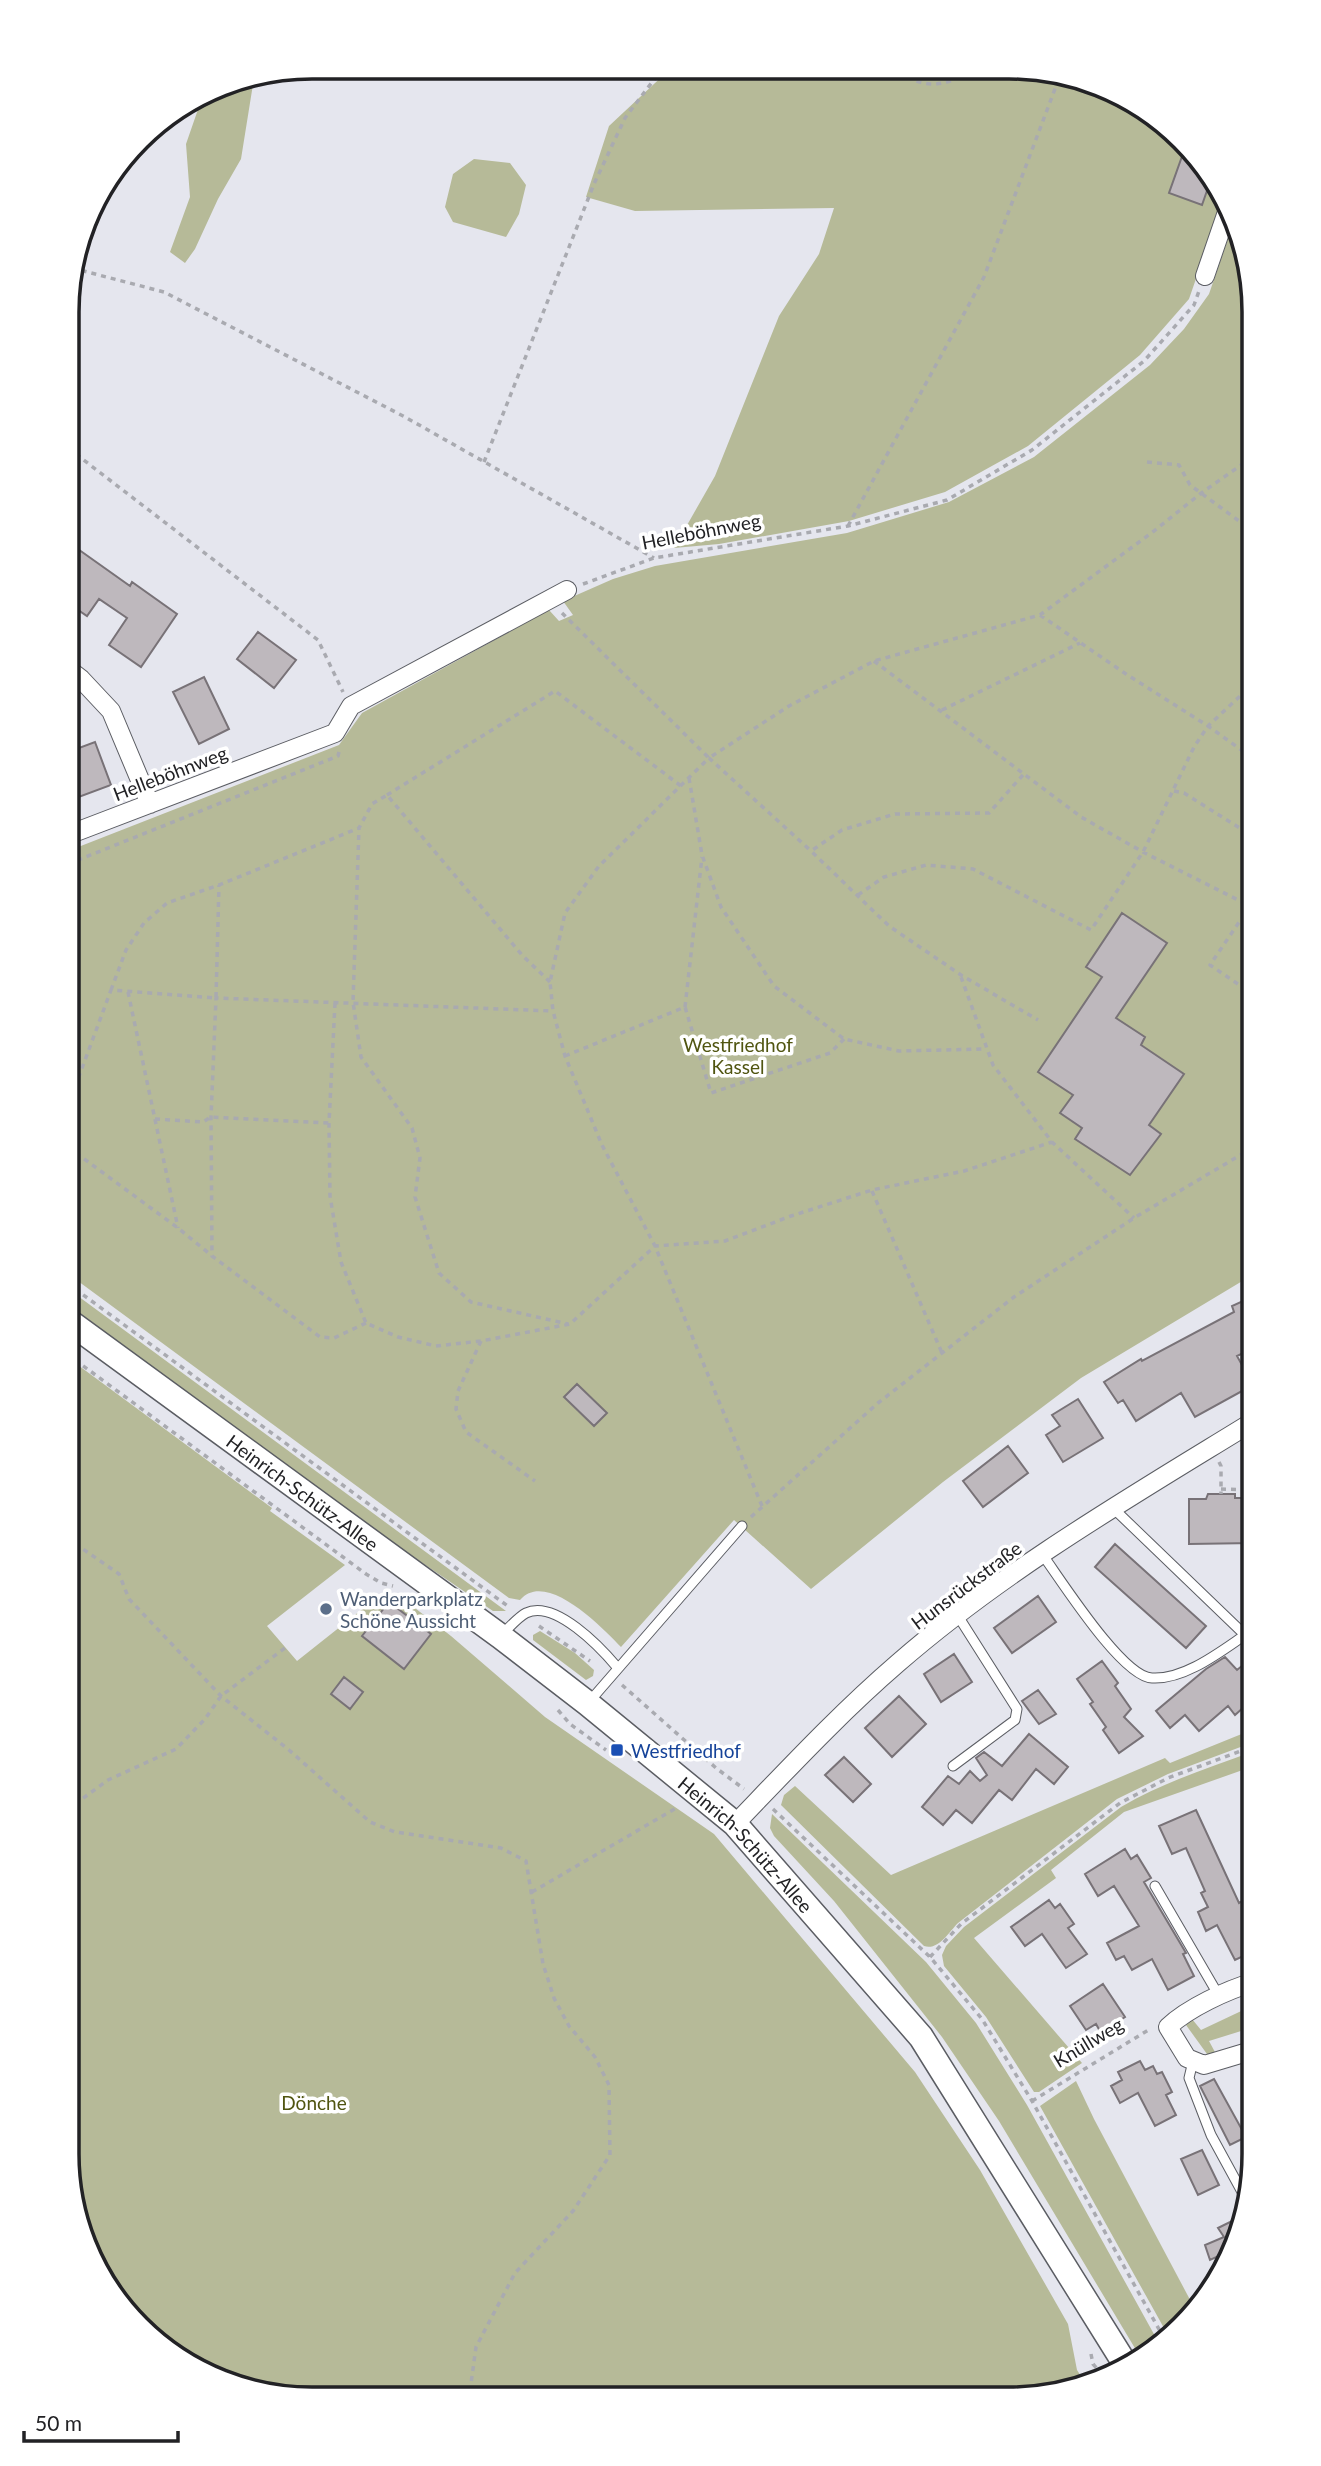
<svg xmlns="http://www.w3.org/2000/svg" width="1321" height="2466" viewBox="0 0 1321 2466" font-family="Lato,sans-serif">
	<rect width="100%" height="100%" fill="#e5e6ee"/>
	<path fill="#b6ba98" d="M670 69 1057 71 1171 128 1222 204 1189 299 1140 355 1028 446 945 492 849 521 719 544 674 548 715 476 779 316 819 254 834 208 635 211 586 197 609 126Z
		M254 78 241 159 218 199 195 249 185 263 170 252 190 197 186 144 203 95 218 85Z
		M474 159 510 163 526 185 519 214 506 237 453 222 445 207 453 174Z
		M1234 221 1242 233 1254 311V1274L1081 1378 943 1482 811 1589 734 1520 621 1647C603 1628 546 1569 520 1600L509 1598 67 1273 68 851 339 745 362 713 549 610 559 621 573 615 563 601 613 579 655 566 847 533 949 502 1034 457 1150 365 1184 329 1209 294Z
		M67 1288 506 1611H493L393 1543 67 1305Z
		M67 1357 272 1508 270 1511 345 1565 267 1626 297 1661 384 1592 402 1598 451 1636 545 1717 714 1834 915 2072 980 2170 1068 2324 1077 2370 1088 2387 1010 2399 279 2397 203 2374 150 2339 79 2233 67 2155Z
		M540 1631 575 1653 594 1670 593 1676 586 1680 533 1640V1635Z
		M1254 1729V1742L1168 1774 1117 1799 958 1923C949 1932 938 1951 924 1946L781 1805 784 1795 795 1786 891 1875 1165 1758 1170 1763Z
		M1254 1751V1766L1124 1812 1051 1870 1056 1878 974 1938 1082 2063 1039 2092H1034L986 2017 944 1966 942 1955 946 1946 964 1927 1121 1807C1163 1782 1209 1768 1254 1751Z
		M772 1814 926 1962 976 2023 1027 2105 1160 2345 1142 2360 999 2121 942 2037 834 1901 774 1836 770 1828Z
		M1254 2005V2027L1209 2041 1216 2054H1207L1186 2025 1192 2019 1201 2030Z
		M1076 2081 1094 2119 1196 2311 1169 2337 1040 2106Z"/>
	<path fill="#beb8bd" stroke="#787277" stroke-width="2" d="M1185 148 1209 185 1202 205 1169 193Z
		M68 542 130 586 132 582 177 614 141 667 109 645 127 618 99 599 87 616 68 603Z
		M258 632 296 660 274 688 237 659Z
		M204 677 229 729 199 744 173 692Z
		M95 742 111 785 76 798 68 777V771L74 769 68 752Z
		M1122 913 1167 943 1116 1018 1145 1037 1141 1045 1184 1074 1149 1125 1161 1134 1130 1175 1075 1139 1082 1128 1060 1113 1073 1095 1038 1072 1102 977 1086 967Z
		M1254 1296V1348L1237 1356 1253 1385 1195 1417 1181 1393 1136 1421 1123 1400 1118 1403 1104 1382 1141 1359 1142 1361 1234 1312 1232 1306Z
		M577 1384 607 1413 594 1426 564 1397Z
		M1078 1399 1103 1438 1063 1462 1046 1435 1060 1426 1052 1415Z
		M1008 1446 1028 1473 983 1507 963 1481Z
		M1208 1494H1235V1498H1254V1543L1189 1544V1499H1206Z
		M1115 1544 1206 1626 1186 1648 1095 1567Z
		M1038 1596 1056 1622 1012 1653 994 1628Z
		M389 1602 431 1634 404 1669 362 1636Z
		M954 1654 972 1682 941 1702 924 1674Z
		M1254 1656V1698L1235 1715 1228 1706 1199 1731 1185 1715 1170 1728 1156 1711 1206 1669 1225 1657 1237 1670Z
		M1102 1661 1118 1683 1115 1686 1131 1709 1124 1717 1143 1736 1119 1753 1103 1730 1106 1727 1090 1704 1093 1702 1077 1679Z
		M344 1677 363 1692 350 1709 331 1694Z
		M1038 1690 1056 1714 1039 1724 1022 1701Z
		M899 1696 926 1724 892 1757 865 1728Z
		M1029 1734 1068 1767 1054 1784 1036 1769 1012 1800 999 1790 972 1823 956 1810 943 1825 922 1807 948 1776 959 1784 970 1771 980 1781 987 1775 976 1758 984 1752 1002 1766Z
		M844 1757 871 1784 853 1802 825 1775Z
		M1196 1810 1239 1903 1244 1900 1254 1920V1951L1235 1960 1217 1925 1206 1931 1198 1912 1208 1907 1201 1893 1205 1891 1186 1848 1172 1854 1159 1826Z
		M1125 1849 1131 1859 1137 1855 1151 1878 1144 1882 1186 1953 1183 1954 1194 1976 1168 1990 1152 1959 1132 1970 1124 1956 1116 1960 1107 1943 1139 1926 1114 1886 1098 1896 1085 1874Z
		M1049 1900 1055 1908 1060 1904 1074 1924 1068 1928 1087 1954 1066 1968 1042 1934 1025 1946 1011 1927Z
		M1103 1984 1125 2017 1101 2033 1096 2024 1086 2030 1070 2006Z
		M1140 2061 1145 2070 1153 2066 1157 2074 1162 2072 1172 2092 1166 2095 1176 2115 1155 2126 1138 2093 1120 2103 1111 2086 1122 2080 1118 2072Z
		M1214 2079 1246 2137 1230 2145 1200 2086Z
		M1202 2150 1219 2185 1198 2195 1181 2159Z
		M1234 2220 1240 2229 1234 2252 1232 2250 1210 2260 1205 2245 1224 2237 1218 2228Z"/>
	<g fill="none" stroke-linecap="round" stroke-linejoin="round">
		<defs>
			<path id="lane" d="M1042 1554C1061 1580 1122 1677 1152 1678 1184 1680 1220 1652 1245 1635L1113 1508
				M501 1635C508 1629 518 1617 526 1613 555 1599 601 1648 617 1667
				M589 1702 742 1526
				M953 1766 1015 1720 1017 1709 958 1616
				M1155 1886 1219 1996
				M1251 1893 1254 1900
				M1193 2061 1189 2078 1211 2135 1247 2201"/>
			<path id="street" d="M1205 276 1227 212
				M68 669 81 679 111 711 150 804
				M68 835 335 733 351 706 567 590
				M735 1824C788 1769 840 1713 898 1663 1006 1569 1132 1496 1254 1421
				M1254 2050 1204 2065 1187 2058 1168 2027C1188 2008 1227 1990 1254 1982"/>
			<g id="secondary">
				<path id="s1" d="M67 1320 500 1636 587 1703 735 1824 921 2037 1127 2367"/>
			</g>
		</defs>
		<use href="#lane" stroke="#5b5d63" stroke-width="11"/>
		<use href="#street" stroke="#5b5d63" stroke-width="20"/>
		<use href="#secondary" stroke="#5b5d63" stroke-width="27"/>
		<path stroke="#a9aab0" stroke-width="3.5" stroke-dasharray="5 5" stroke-linecap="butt" d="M900 70C918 89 948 88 967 71
			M72 268 164 292 405 417 654 558
			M68 448 318 640 343 692
			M484 462 594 184 625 118 662 69
			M1147 462 1179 465 1190 485 1254 532
			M848 526 984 277 1061 73
			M583 584 654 558 848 526 947 500 1032 450 1144 361 1194 305 1199 291
			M562 613 709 758 789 706 874 661 1040 615 1154 531 1200 494 1254 456
			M1040 615 1126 674 1208 726 1254 683
			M874 661 1081 817 1143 852 1254 908
			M942 710 1080 643
			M1023 775 989 813 895 814 842 830 811 851 889 926 961 975 1038 1020
			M689 778 702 855 721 907 774 986 844 1039 899 1051 986 1049
			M1174 791 1184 793 1254 837
			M387 795 555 691 681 786
			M68 864 338 756 339 752
			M858 895 884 877 926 865 973 869 1091 930 1143 852 1194 747 1208 726 1254 759
			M1250 906 1210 965 1254 995
			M961 977 993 1065 1052 1142 1134 1218
			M550 982 522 955 387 795 372 804 359 828 353 1002 361 1057 412 1128 420 1158 415 1197 439 1273 471 1302 568 1324
			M111 990 126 950 144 923 167 903 219 885 359 828
			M128 992 178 1228
			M335 1003 329 1123 330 1196 341 1262 366 1323 398 1337 436 1346 481 1341 570 1324 655 1246 725 1241 791 1216 872 1190 964 1171 1052 1142
			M685 1007 702 857
			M565 1056 685 1007 711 1093 830 1053 844 1039
			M68 1106 111 990 216 998 219 885
			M155 1119 203 1122 211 1117 329 1123
			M68 1147 178 1228 211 1255
			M872 1191 942 1353
			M67 1283 509 1607
			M366 1323 334 1338 320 1337 212 1256 211 1117 216 998 553 1011
			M481 1341 458 1391 456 1409 466 1432 535 1481
			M67 1354 366 1574 381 1583 393 1586
			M1219 1462 1221 1466V1494
			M1221 1489 1254 1490
			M762 1506 655 1246 602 1145 565 1056 553 1011 550 982 565 913 599 866 709 758 811 851
			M751 1517 878 1403 1014 1297 1134 1218 1254 1147
			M67 1538 119 1574 129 1599 221 1696 289 1750 370 1822 395 1832 501 1848 526 1861 543 1964 554 1998 569 2026 595 2057 609 2085 610 2155 573 2211 515 2273 476 2347 469 2398
			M539 1626 590 1661
			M622 1685 716 1768 744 1789
			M558 1710 570 1724 606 1750
			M773 1809 930 1957 982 2019 1032 2101 1165 2340
			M67 1810 108 1780 176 1749 205 1719 221 1696 285 1648
			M532 1892 678 1807
			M930 1957 961 1924 1120 1803 1168 1778 1254 1746
			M1032 2101 1150 2029
			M1091 2354 1093 2364 1105 2378"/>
		<use href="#lane" stroke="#fff" stroke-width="9"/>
		<use href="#street" stroke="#fff" stroke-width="18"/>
		<use href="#secondary" stroke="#fff" stroke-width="24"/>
	</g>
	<circle fill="#5c6f8a" stroke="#fff" stroke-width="2.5" cx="326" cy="1609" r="7"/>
	<rect fill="#1a4fb4" stroke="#fff" stroke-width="2.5" x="610" y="1743" width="14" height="14" rx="3.5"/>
	<g text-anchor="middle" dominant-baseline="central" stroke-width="7" stroke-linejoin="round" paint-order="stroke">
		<g font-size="19" fill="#222225" stroke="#fff">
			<text transform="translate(701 531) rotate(-11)">Helleböhnweg</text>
			<text transform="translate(170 773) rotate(-21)">Helleböhnweg</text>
			<text stroke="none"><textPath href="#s1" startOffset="292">Heinrich-Schütz-Allee</textPath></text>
			<text transform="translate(966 1585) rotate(-37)">Hunsrückstraße</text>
			<text stroke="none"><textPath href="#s1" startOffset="859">Heinrich-Schütz-Allee</textPath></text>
			<text transform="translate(1088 2042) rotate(-31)">Knüllweg</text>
		</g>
		<g font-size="19" fill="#505511" stroke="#fff">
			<text x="738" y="1044">Westfriedhof<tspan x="738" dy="22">Kassel</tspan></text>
			<text x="314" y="2102">Dönche</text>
		</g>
		<g font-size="19" fill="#4e5e75" stroke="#fff" text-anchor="start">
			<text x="340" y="1598">Wanderparkplatz<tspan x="340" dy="22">Schöne Aussicht</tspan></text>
		</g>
		<g font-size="19" fill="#164399" stroke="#fff" text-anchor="start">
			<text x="631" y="1750">Westfriedhof</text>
		</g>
	</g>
	<path d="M0 0H1321V2466H0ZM312 79H1009A233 233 0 0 1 1242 312V2154A233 233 0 0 1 1009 2387H312A233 233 0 0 1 79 2154V312A233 233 0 0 1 312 79Z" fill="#fff" fill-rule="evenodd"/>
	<path fill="none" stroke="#222225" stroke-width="3.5" d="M312 79H1009A233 233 0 0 1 1242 312V2154A233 233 0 0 1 1009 2387H312A233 233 0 0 1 79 2154V312A233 233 0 0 1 312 79Z"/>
	<path d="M24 2431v10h154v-10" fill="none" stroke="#222225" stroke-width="3.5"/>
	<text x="35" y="2431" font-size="21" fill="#222225" stroke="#ffffff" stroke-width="5" paint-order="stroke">50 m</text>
</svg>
